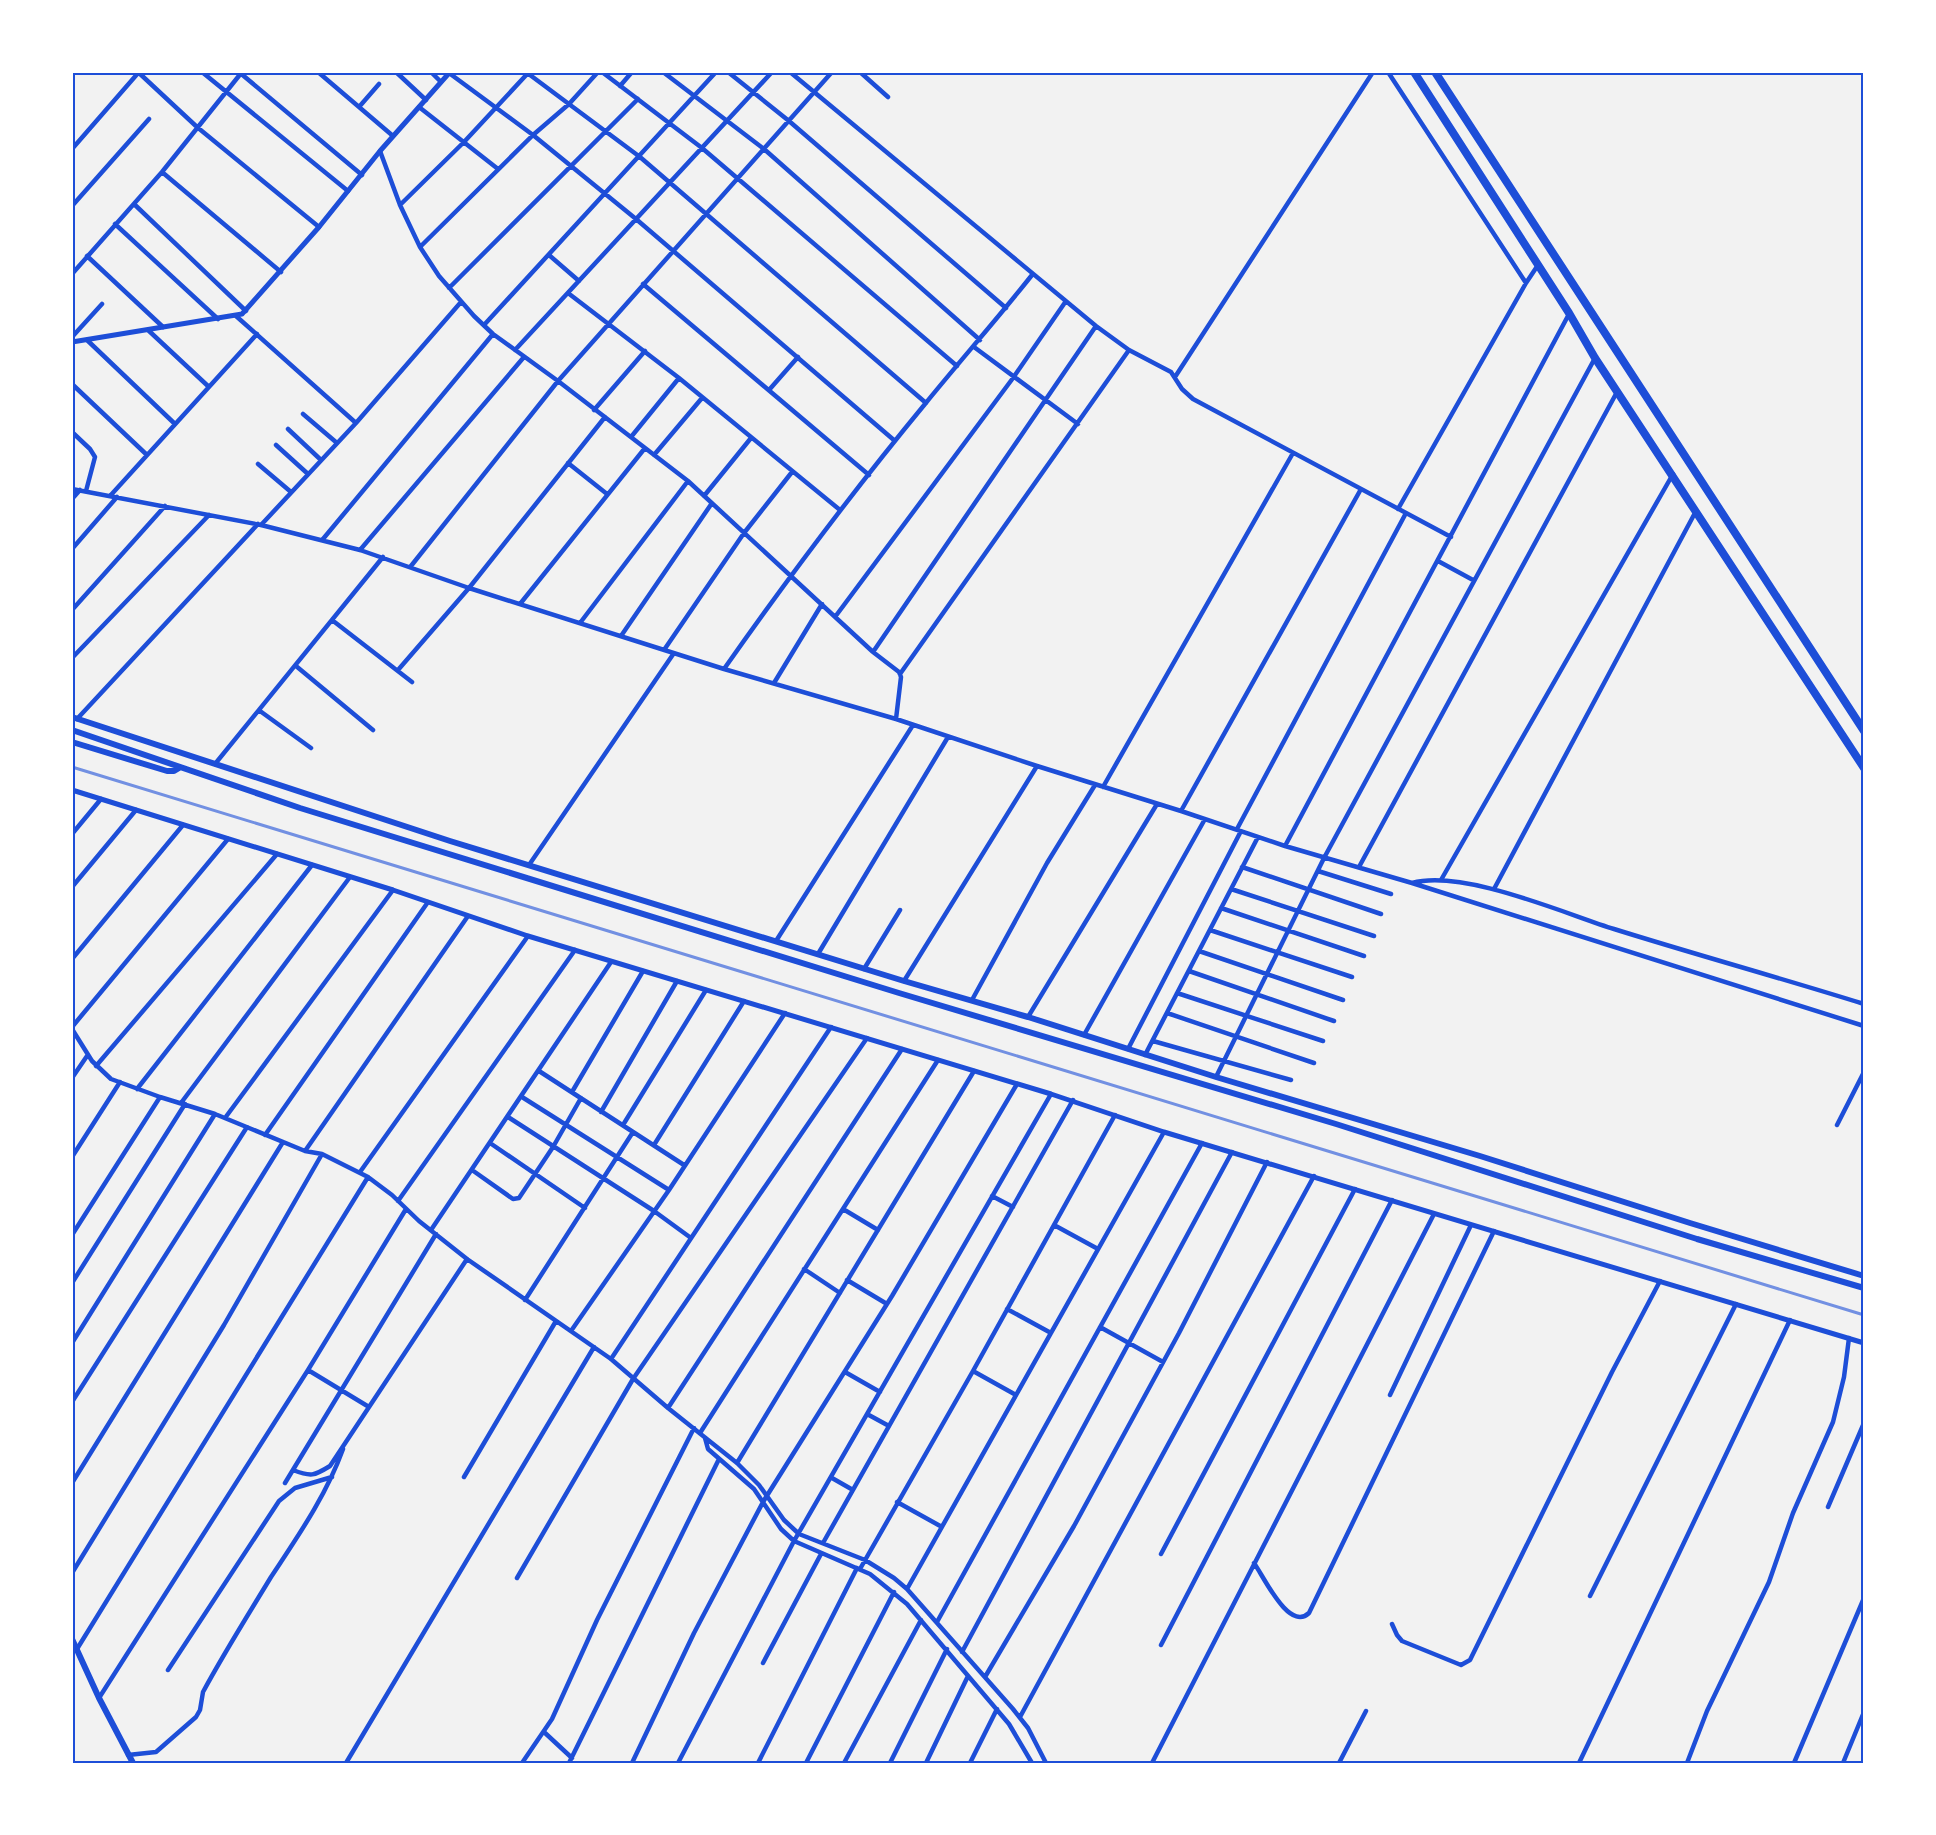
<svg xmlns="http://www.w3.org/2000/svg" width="1936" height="1835" viewBox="0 0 1936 1835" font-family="'Nunito Sans',sans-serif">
	<rect width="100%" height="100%" fill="#f2f2f2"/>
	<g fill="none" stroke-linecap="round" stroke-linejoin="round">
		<path stroke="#1d4ed8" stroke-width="4.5" d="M138 72 197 127 319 227
			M202 72 348 191
			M239 72 362 175
			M318 72 393 136
			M396 72 426 100
			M431 72 441 82
			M526 72 640 157 926 403
			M602 72 702 148 957 366
			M663 72 764 149 980 340
			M728 72 789 121 1006 308
			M790 72 1096 326 1129 350 1171 372 1182 389 1193 399 1451 537
			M860 72 888 97
			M1388 72 1526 283 1538 265
			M449 73 533 135 636 219 895 441
			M620 86 632 72
			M359 107 379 84
			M419 107 498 169
			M72 149 139 72
			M380 151 400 205 420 247 439 276 474 316 493 334 558 381 688 481 873 652 899 672 901 677 896 719
			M162 172 281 272
			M134 204 246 311
			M400 205 464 142 529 72
			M72 206 149 119
			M115 224 218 319
			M420 247 533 135 569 104 598 72
			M549 255 579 281
			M87 256 163 327
			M72 274 162 172 242 72
			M643 284 869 475
			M449 288 638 99
			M568 293 679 378 840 510
			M236 316 356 423
			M484 325 716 72
			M148 330 209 387
			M72 337 102 304
			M87 340 175 424
			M974 347 1078 424
			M515 350 772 72
			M1175 377 1373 72
			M72 384 147 455
			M769 390 798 357
			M594 410 645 351
			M303 414 337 443
			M288 429 321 460
			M72 432 90 449 95 457 86 491
			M631 437 679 378
			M276 445 308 474
			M654 455 702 398
			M568 463 607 494
			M258 464 291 492
			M72 489 261 525 360 550 469 588 724 669 896 719 1037 766 1181 811 1285 846 1412 883 1864 1026
			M110 496 257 334
			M704 496 751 438
			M72 499 80 490
			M1398 509 1526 283
			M261 525 356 423 461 302
			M323 539 493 334
			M72 549 117 497
			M360 550 524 357
			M1438 561 1473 580
			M411 566 558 381 832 72
			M520 604 645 448
			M72 610 165 506
			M835 617 1013 378 1066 301
			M332 620 412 682
			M580 623 688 481
			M621 636 712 503
			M664 650 744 533 792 472
			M873 652 1096 326
			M72 658 209 515
			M296 666 373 730
			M724 669C788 578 854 490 925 404 960 361 997 319 1032 275
			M398 670 469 588 605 417
			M900 674 1129 350
			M774 683 822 604
			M260 711 311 748
			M77 719 258 524
			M215 764 383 557
			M1103 787 1293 453
			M1181 811 1361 489
			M1237 829 1406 513
			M72 834 101 799
			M1285 846 1569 314
			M529 865 674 653
			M1242 867 1381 914
			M1359 867 1617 392
			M1318 871 1391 894
			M1441 880 1673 474
			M1412 883C1463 869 1563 913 1614 929 1697 955 1781 978 1864 1004
			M72 887 136 810
			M1231 889 1374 936
			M1494 889 1696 511
			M1221 908 1364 956
			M1210 930 1352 977
			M776 941 913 725
			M1199 951 1343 1000
			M818 954 948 737
			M72 959 183 825
			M864 969 900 910
			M1189 971 1334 1021
			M904 981 1037 766
			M1177 993 1323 1041
			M972 1000 1047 863 1095 785
			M1167 1013 1314 1063
			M1028 1017 1157 804
			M72 1027 228 839
			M72 1029 92 1061 111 1079 160 1097 215 1114 305 1151 322 1154 368 1177 392 1195 419 1221 467 1259 611 1359 668 1408 737 1463 759 1485 784 1520 799 1534 865 1560 894 1578 907 1589 1013 1709 1028 1728 1046 1763
			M1084 1035 1205 819
			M1153 1041 1291 1080
			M1128 1049 1241 831
			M1145 1055 1258 837
			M96 1066 277 854
			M539 1071 684 1165
			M1216 1077 1324 858 1595 358
			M72 1078 87 1056
			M137 1089 312 865
			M572 1092 643 971
			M522 1097 669 1190
			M181 1103 350 877
			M601 1112 677 981
			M508 1117 654 1211 691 1238
			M225 1118 393 890
			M623 1125 706 990
			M1837 1125 1864 1072
			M265 1135 428 902
			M490 1143 585 1208
			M654 1145 744 1001
			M305 1151 468 916
			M72 1157 120 1082
			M472 1170 513 1199 519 1198 553 1147 581 1098
			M360 1172 528 936
			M992 1196 1013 1207
			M398 1201 575 950
			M843 1209 878 1230
			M1054 1225 1098 1249
			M431 1230 611 962
			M72 1235 160 1097
			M804 1269 840 1293
			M847 1280 887 1304
			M72 1283 185 1104
			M525 1300 633 1132
			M1007 1309 1051 1333
			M1100 1327 1163 1362
			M571 1331 669 1190 785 1013
			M72 1343 215 1114
			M611 1359 831 1027
			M308 1370 369 1407
			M973 1371 1016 1395
			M845 1372 880 1392
			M1390 1395 1471 1225
			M72 1402 247 1127
			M668 1408 902 1049
			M867 1414 889 1426
			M700 1433 938 1060
			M705 1438 708 1449 754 1489 781 1529 794 1541 870 1574 907 1604 1009 1724 1032 1763
			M737 1463 974 1071
			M293 1470C311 1477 314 1476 330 1466L467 1259
			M464 1477 556 1321
			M832 1478 853 1490
			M72 1483 283 1142
			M285 1483 436 1234
			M897 1502 942 1527
			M1828 1507 1864 1423
			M823 1543 1073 1100
			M1161 1554 1355 1189
			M1254 1563C1264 1577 1289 1632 1309 1613L1494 1231
			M860 1569 973 1371 1115 1115
			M72 1573 224 1325 322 1154
			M517 1578 633 1379 867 1038
			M907 1589 1164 1132
			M1590 1596 1736 1304
			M937 1622 1202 1143
			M1392 1624 1397 1635 1402 1641 1461 1665 1470 1660 1612 1372 1660 1281
			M1161 1645 1392 1200
			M77 1649 368 1177
			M962 1652 1232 1152
			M763 1663 821 1554
			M168 1670 279 1501 295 1488 332 1477
			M985 1677 1074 1526 1179 1333 1267 1162
			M99 1698 308 1370 406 1209
			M1020 1717 1314 1176
			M544 1732 572 1758
			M128 1755 156 1752 196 1717 200 1710 203 1692C224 1653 248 1615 271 1577 298 1536 326 1496 343 1449
			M346 1763 594 1347
			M522 1763 552 1719 597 1620 694 1428
			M569 1763 719 1459
			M632 1763 694 1633 763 1502 892 1296 1017 1084
			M678 1763 794 1541 1051 1094
			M758 1763 857 1568
			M806 1763 894 1592
			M844 1763 921 1620
			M890 1763 947 1649
			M926 1763 968 1676
			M970 1763 997 1709
			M1152 1763 1434 1214
			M1339 1763 1366 1711
			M1579 1763 1790 1320
			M1687 1763 1707 1711 1769 1582 1793 1513 1833 1422 1844 1377 1849 1338
			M1794 1763 1864 1598
			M1843 1763 1864 1712"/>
		<path stroke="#1d4ed8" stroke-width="5" d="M72 342 242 314 319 227 380 151 450 72
			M72 790 393 890 528 936 1051 1094 1164 1132 1864 1343"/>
		<path stroke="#1d4ed8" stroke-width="6" d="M72 717 450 841 904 981 1028 1017 1216 1077 1480 1156 1690 1223 1864 1276
			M72 730 300 808 899 993 1336 1124 1697 1239 1864 1288
			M72 742 167 771H174L179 768
			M72 1639 99 1698 133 1763"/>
		<path stroke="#1d4ed8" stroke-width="8" d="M1414 72 1569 313 1595 358 1864 768
			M1435 72 1864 731"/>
		<path stroke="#7290e2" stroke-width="3" d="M72 767 1864 1315"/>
	</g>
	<rect width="1936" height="1835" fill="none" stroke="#ffffff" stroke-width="147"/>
	<rect x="74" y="74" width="1788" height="1688" fill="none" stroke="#1d4ed8" stroke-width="2"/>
</svg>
